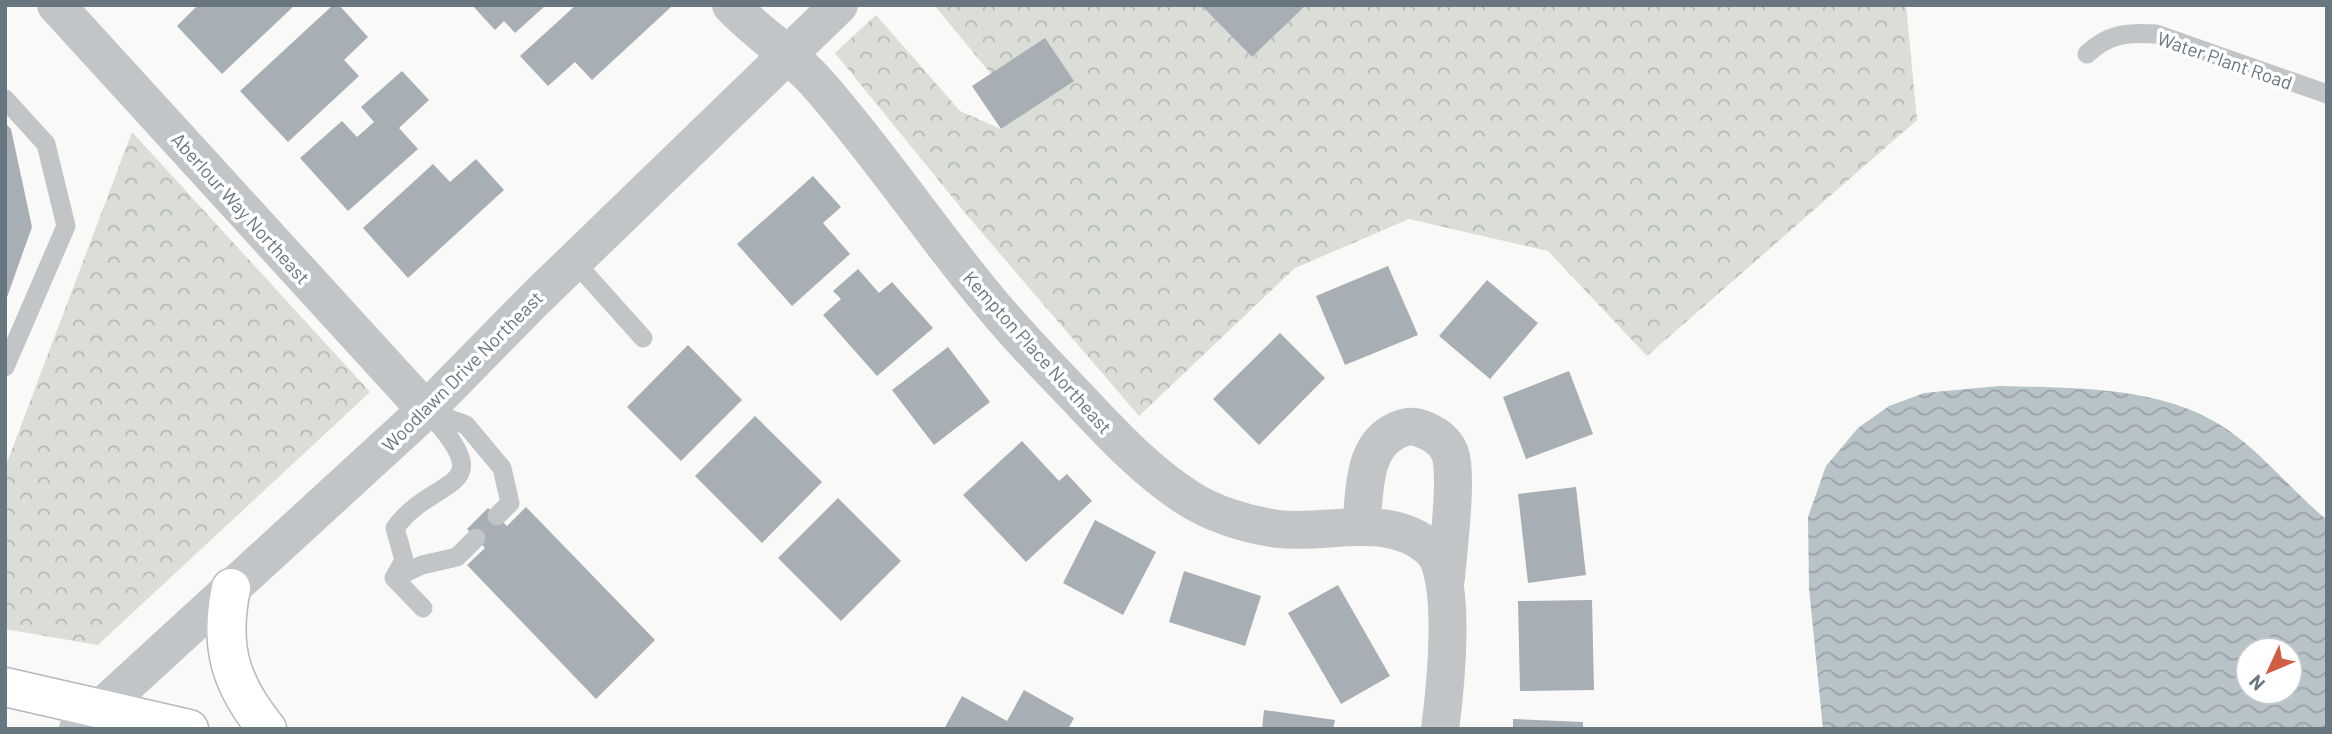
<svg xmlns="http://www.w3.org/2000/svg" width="2332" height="734" viewBox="0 0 2332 734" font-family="Barlow,sans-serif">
	<defs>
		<pattern id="forest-crowns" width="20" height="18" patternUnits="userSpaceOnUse" patternTransform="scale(1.75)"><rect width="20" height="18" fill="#daded7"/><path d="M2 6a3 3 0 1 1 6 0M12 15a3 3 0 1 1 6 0" fill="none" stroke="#b5b9b4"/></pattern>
		<pattern id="water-waves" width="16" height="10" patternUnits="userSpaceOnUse" patternTransform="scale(1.75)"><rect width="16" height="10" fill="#b8c3c7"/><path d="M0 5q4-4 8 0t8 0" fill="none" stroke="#99a3a7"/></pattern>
	</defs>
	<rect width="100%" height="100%" fill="#f9f9f8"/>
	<path fill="url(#forest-crowns)" d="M934 5H1201L1252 57 1306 5H1906L1917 120 1647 356 1548 251 1409 219 1295 268 1139 416 966 214 835 53 876 15 960 111 1001 129 1073 81 991 74Z
		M132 132 370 392 98 645 5 629V468Z"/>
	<path fill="url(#water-waves)" fill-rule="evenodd" d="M1999 386C2073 388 2164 385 2228 430 2265 456 2292 491 2327 520V729H1823L1809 588 1808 517 1826 466 1858 428 1889 406 1924 393ZM2248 650H2290V692H2248Z"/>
	<path fill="#a7aeb4" d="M198 5H295L222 74 177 26Z
		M333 5H339L368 37 344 60 359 76 288 142 240 91Z
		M472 5H546L515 33 504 21 495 30Z
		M576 5H669L671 7 592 80 575 62 548 86 520 56Z
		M1201 5H1306L1252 57Z
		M1045 38 1074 81 1001 129 972 86Z
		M402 71 429 100 399 128 418 149 348 211 300 158 342 121 357 137 374 122 361 107Z
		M5 123 11 129 32 227 6 300Z
		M476 159 504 190 408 278 363 228 433 164 450 182Z
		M813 176 841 207 823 223 850 254 792 306 737 244Z
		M1388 266 1418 335 1345 365 1316 296Z
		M858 269 879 293 892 282 933 328 877 376 823 315 841 299 833 291Z
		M1487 280 1538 323 1490 379 1439 336Z
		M1280 333 1325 378 1259 445 1213 399Z
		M688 345 742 400 681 461 627 407Z
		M948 347 990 402 934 445 892 390Z
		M1569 371 1593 434 1526 459 1503 397Z
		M755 416 822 482 762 543 695 476Z
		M1022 441 1059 481 1067 474 1092 501 1026 562 963 495Z
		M1576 487 1586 575 1528 583 1518 494Z
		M838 498 901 561 841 621 778 558Z
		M526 507 655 640 596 699 467 565 485 548 467 529 488 508 507 526Z
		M1095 520 1156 552 1123 615 1063 583Z
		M1184 571 1261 596 1245 646 1169 622Z
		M1338 585 1390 676 1341 704 1288 613Z
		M1592 600 1594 690 1520 691 1518 601Z
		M1024 690 1074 718 1068 729H944L962 696 1007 721Z
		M1264 710 1335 720 1333 729H1262Z
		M1513 719 1583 722V729H1513Z"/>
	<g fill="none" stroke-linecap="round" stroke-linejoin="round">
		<defs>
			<path id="secondary" d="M231 588C219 646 230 684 267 729
				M5 687 189 729"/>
		</defs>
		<use href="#secondary" stroke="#b4b9bd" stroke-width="41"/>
		<path stroke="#c1c5c8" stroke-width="19" d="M2087 54C2108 34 2127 32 2156 34L2327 94
			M5 99 46 144 66 226 5 367
			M574 261 643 338
			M430 412 466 425 502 468 510 503 497 516
			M394 578 404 560 395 528C435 473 504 494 426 410
			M394 578 422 565 457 557 476 538
			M394 578 423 608"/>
		<path stroke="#c1c5c8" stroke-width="38" d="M56 5 426 410
			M731 5C758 34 793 55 818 84 877 151 927 226 984 295 1013 331 1046 365 1078 398 1111 433 1144 469 1185 496 1211 514 1248 525 1279 529 1329 535 1388 511 1431 549 1458 574 1445 692 1440 729
			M1361 526C1365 495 1362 450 1392 433 1402 427 1411 424 1422 429 1434 433 1445 441 1450 453 1458 476 1448 550 1446 578"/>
		<path stroke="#c1c5c8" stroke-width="38" d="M78 729 426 410 536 298 839 5"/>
		<use href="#secondary" stroke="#fff" stroke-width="38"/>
	</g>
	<g text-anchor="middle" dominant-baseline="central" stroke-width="7" stroke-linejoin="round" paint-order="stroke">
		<g font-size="19" fill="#67767f" stroke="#fff">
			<text transform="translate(2225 60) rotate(19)">Water Plant Road</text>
			<text transform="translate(241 208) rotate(48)">Aberlour Way Northeast</text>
			<text transform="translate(1038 352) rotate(48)">Kempton Place Northeast</text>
			<text transform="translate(462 371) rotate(-45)">Woodlawn Drive Northeast</text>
		</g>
	</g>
	<rect width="2332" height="734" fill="none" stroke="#67767f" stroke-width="14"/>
	<g transform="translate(2269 671) rotate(226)"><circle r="33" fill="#ffffff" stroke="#c2c8cc" stroke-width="2"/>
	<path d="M0-5L12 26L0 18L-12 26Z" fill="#d05c41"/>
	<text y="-10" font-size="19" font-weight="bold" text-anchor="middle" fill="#67767f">N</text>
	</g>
</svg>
